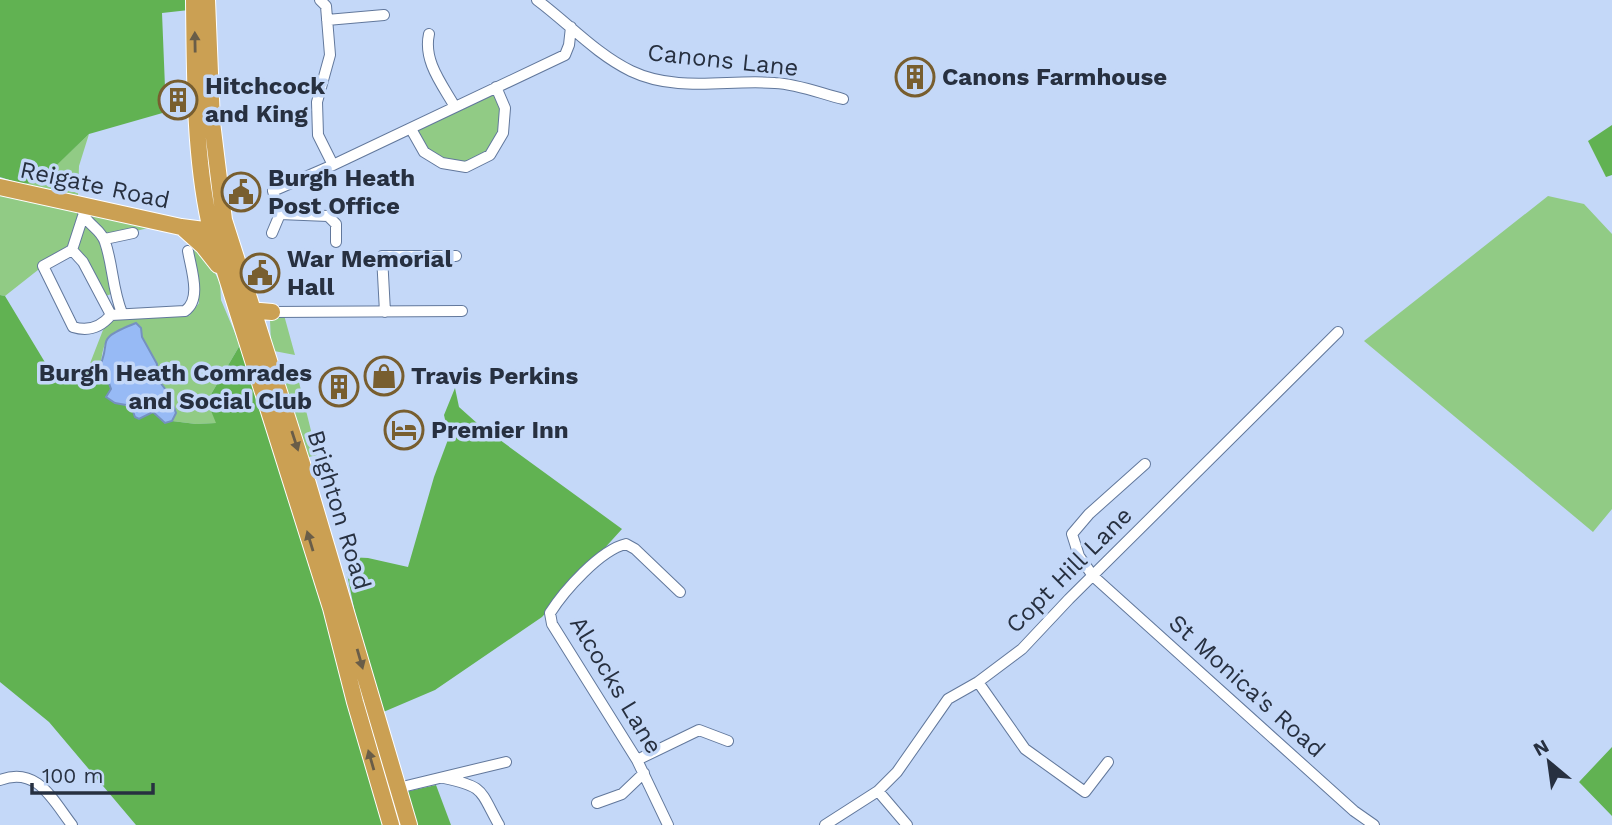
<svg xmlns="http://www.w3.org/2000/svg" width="1612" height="825" viewBox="0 0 1612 825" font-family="'Work Sans',sans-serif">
	<rect width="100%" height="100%" fill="#c4d8f8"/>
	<path fill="#91cb85" d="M496 87 505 108 503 133 490 155 466 167 424 152 411 129Z
		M89 134 79 166 78 195 22 184 39 181Z
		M0 193 148 228 105 239 114 293 103 297 72 250 43 266 5 296 0 295Z
		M1548 196 1584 204 1612 234V509L1593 532 1364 341Z
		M189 240 205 253 220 283 221 300 240 345 207 401 217 423 196 424 172 421 176 413 172 401 156 377 142 337 119 330C102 338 103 352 100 369L89 366 103 330 115 319 189 316 199 303Z
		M284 315 295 355 274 351 271 344 270 320 273 317Z
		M297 374 317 455 309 457 302 452 279 382 289 375Z"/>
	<path fill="#61b252" d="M0 0H189V10L162 13 166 112 89 134 39 182 22 184 0 177Z
		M1612 125V175L1606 177 1588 141Z
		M0 295 5 296 49 369H84L89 366 100 369 103 376 107 377 115 403 132 406 135 416 153 412 165 423 172 421 196 424 216 423 207 401 240 345 310 561 387 825H136L49 722 0 682Z
		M455 388 459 407 478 424 622 529 542 617 435 690 381 713 364 657 346 569 347 557 368 558 408 567 434 477 449 437 444 415Z
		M1612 747V816L1579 782Z
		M436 785 451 825H416L405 792Z"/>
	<path fill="#97baf5" stroke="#7591bf" stroke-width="2" d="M136 323 141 328 142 337 157 364 156 377 169 394 176 413 172 421 165 423 153 412 139 419 135 417 131 406 115 403 106 397 111 389 107 378 99 375 97 372C115 339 90 341 136 323Z"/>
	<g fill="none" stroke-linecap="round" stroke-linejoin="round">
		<defs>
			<path id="minor" d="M320 0 326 6 330 55 317 102 318 135 333 165
				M537 0C568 23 596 54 631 71 677 93 728 79 775 83 798 84 822 94 843 99
				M327 20 384 15
				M429 34C423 61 442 84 455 107
				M411 129 424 152 442 163 466 167 490 155 503 133 505 108 496 87
				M82 206C83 225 100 226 105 242 113 265 112 288 122 313
				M272 233 280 214
				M105 239 133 233
				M336 242V224L328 216 280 214 273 191 333 165 565 55 569 45 571 27
				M72 250 83 216
				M272 312 462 311
				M385 312 382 256H456
				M111 315 83 262 72 250 43 266 73 327C89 332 101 327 111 315L185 311C202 299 191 269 188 251
				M1145 464 1089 514 1072 534 1079 556 1093 576 1354 811 1374 825
				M978 682 1025 749 1085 792 1108 762
				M637 760 699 730 728 741
				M444 778C485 787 479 789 499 825
				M0 780C37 766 52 799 72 825
				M398 788 506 762
				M878 791 907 825
				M597 803 622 794 644 773
				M668 825 637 760 552 624 550 613C564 591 600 550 626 544L635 549 680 592
				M825 825 878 791 897 772 948 699 978 682 1022 649 1069 599 1338 332"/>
			<path id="highway" d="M194 0C195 73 194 150 209 221L331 608 355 702 391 825
				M207 0 212 122 224 220 303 467 409 825
				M0 187 181 227 212 231 222 230
				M183 228 203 246 218 265
				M247 319 260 311 272 312"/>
		</defs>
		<use href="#minor" stroke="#62789c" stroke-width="12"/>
		<use href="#highway" stroke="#fff" stroke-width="18"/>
		<use href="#minor" stroke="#fff" stroke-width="10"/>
		<use href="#highway" stroke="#cba053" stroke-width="16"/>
	</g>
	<defs><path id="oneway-solid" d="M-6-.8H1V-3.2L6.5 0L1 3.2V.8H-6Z" transform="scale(1.75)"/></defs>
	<g fill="#695d48">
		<use href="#oneway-solid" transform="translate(195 42) rotate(-91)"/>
		<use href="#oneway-solid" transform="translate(295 441) rotate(72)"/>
		<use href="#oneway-solid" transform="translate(310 541) rotate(-107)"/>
		<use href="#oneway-solid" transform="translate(360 659) rotate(74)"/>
		<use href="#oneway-solid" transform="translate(371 760) rotate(-106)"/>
	</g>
	<defs>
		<symbol id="building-ring" viewBox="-11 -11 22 22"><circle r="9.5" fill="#c4d8f8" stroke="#785e2f" stroke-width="1.5"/><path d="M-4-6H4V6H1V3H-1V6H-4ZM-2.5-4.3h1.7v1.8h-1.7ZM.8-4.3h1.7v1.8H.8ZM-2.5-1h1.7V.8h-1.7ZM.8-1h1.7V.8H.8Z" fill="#785e2f"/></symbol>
		<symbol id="civic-ring" viewBox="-11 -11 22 22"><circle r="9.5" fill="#c4d8f8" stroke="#785e2f" stroke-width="1.5"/><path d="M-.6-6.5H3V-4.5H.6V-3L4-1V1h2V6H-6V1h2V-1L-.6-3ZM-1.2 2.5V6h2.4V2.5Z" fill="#785e2f"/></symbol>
		<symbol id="shop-ring" viewBox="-11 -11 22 22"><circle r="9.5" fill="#c4d8f8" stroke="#785e2f" stroke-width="1.5"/><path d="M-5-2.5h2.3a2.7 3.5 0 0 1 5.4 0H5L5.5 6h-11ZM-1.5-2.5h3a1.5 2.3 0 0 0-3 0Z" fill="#785e2f"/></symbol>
		<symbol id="hotel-ring" viewBox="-11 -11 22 22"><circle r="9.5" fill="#c4d8f8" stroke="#785e2f" stroke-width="1.5"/><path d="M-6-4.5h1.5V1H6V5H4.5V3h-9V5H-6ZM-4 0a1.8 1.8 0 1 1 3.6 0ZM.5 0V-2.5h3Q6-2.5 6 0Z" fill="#785e2f"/></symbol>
	</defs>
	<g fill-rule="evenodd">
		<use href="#building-ring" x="893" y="55" width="44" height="44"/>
		<use href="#building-ring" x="156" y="78" width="44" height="44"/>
		<use href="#civic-ring" x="219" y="170" width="44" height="44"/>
		<use href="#civic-ring" x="238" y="251" width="44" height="44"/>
		<use href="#shop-ring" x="362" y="354" width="44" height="44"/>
		<use href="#building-ring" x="317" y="365" width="44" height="44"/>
		<use href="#hotel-ring" x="382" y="408" width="44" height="44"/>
	</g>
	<g text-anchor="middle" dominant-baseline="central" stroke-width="7" stroke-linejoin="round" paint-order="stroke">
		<g font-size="24" fill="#273040" stroke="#c4d8f8">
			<text transform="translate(723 60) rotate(6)">Canons Lane</text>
			<text transform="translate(95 185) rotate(12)">Reigate Road</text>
			<text transform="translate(339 510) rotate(73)">Brighton Road</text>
			<text transform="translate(1069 570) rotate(-45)">Copt Hill Lane</text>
			<text transform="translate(616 685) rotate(59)">Alcocks Lane</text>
			<text transform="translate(1247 686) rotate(42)">St Monica's Road</text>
		</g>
		<g font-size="24" font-weight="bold" fill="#273040" stroke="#c4d8f8" text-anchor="start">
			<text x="942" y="77">Canons Farmhouse</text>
			<text x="205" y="86">Hitchcock<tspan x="205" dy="28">and King</tspan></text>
			<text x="268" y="178">Burgh Heath<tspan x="268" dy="28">Post Office</tspan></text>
			<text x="287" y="259">War Memorial<tspan x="287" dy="28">Hall</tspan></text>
			<text x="312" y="373" text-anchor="end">Burgh Heath Comrades<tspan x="312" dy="28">and Social Club</tspan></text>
			<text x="411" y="376">Travis Perkins</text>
			<text x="431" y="430">Premier Inn</text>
		</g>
	</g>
	<g transform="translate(1549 762) rotate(331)" stroke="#c4d8f8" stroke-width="5" paint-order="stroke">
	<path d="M0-5L12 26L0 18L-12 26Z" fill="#273040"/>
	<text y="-10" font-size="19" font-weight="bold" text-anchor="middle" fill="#273040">N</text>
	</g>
	<path d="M32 783v10h121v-10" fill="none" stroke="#273040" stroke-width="3.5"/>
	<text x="42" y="783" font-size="21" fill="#273040" stroke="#c4d8f8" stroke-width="5" paint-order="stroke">100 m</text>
</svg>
